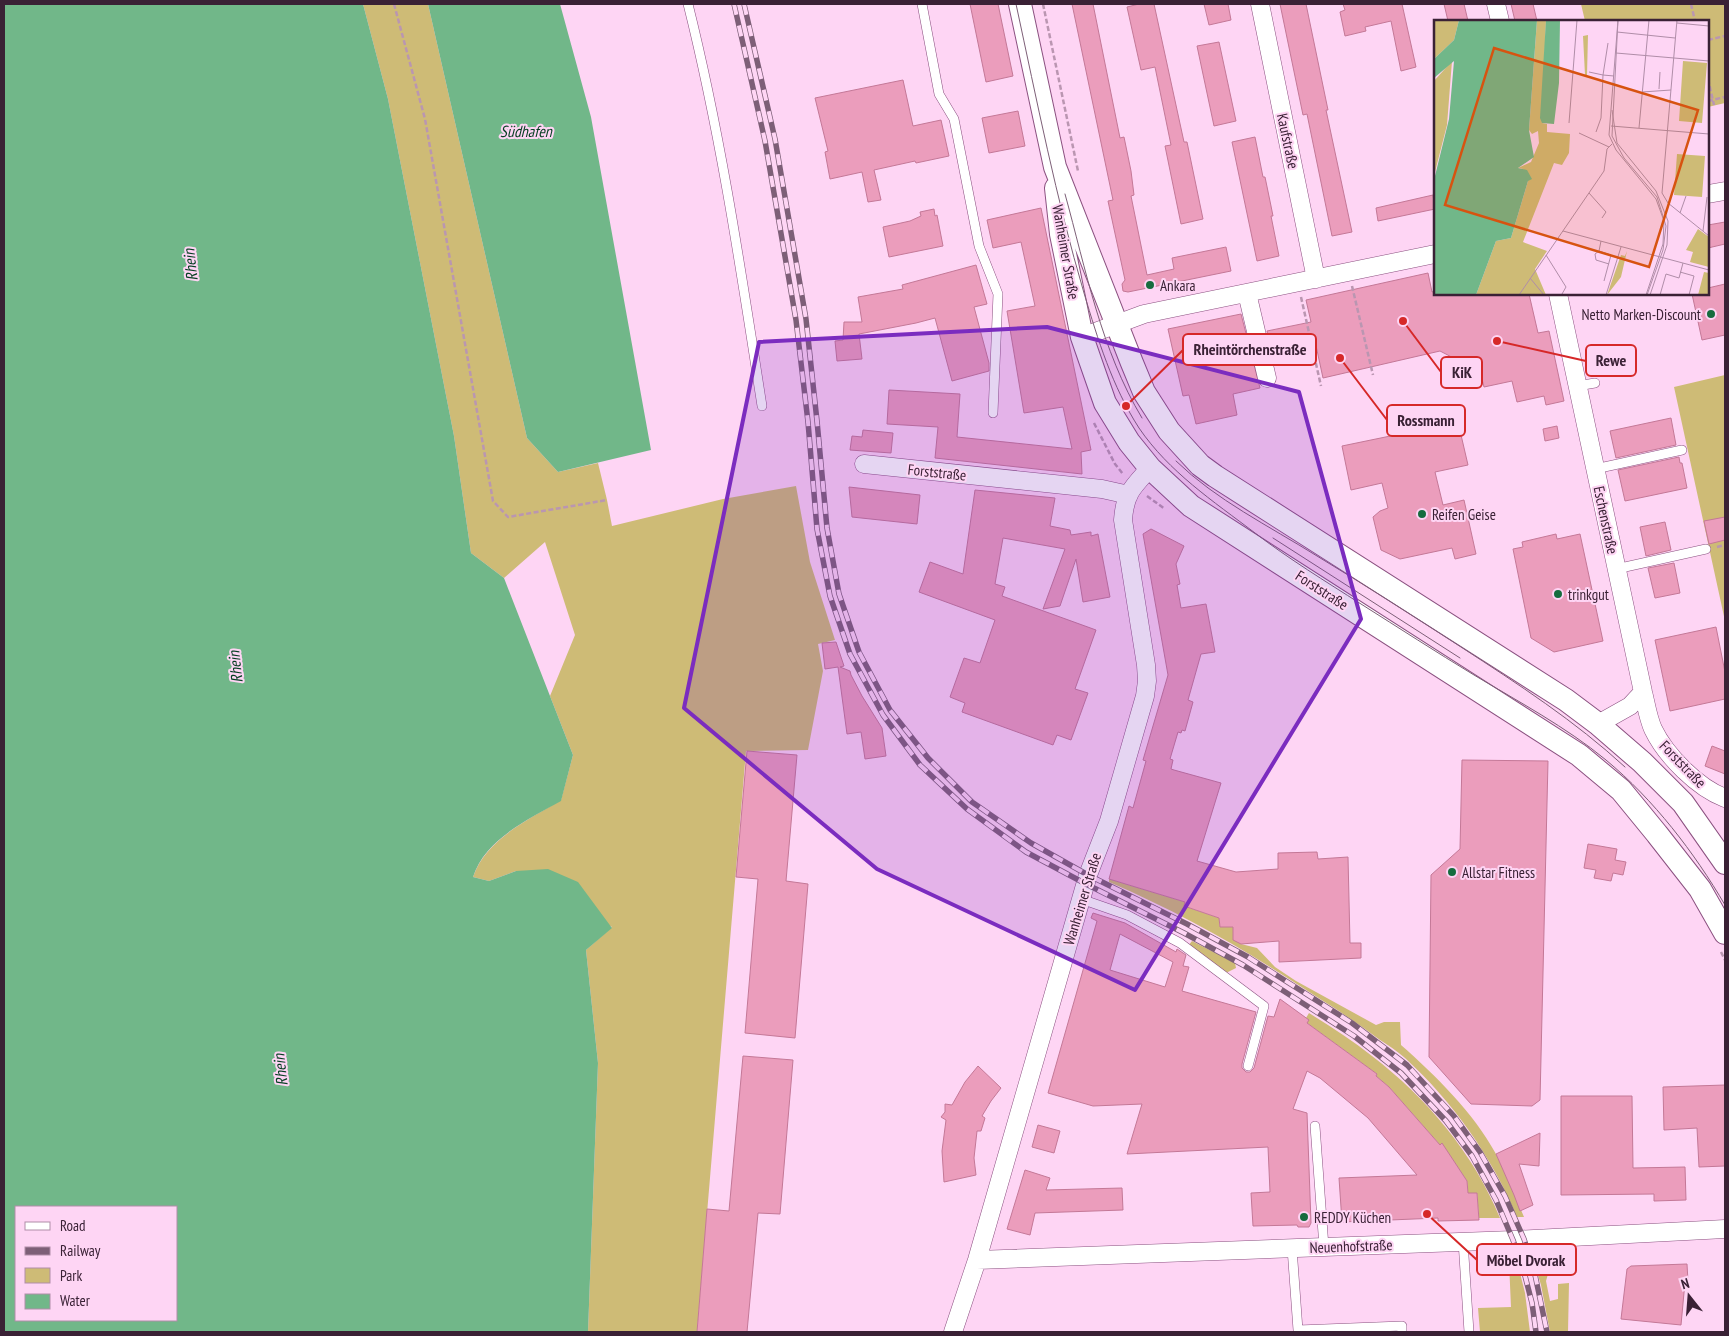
<svg xmlns="http://www.w3.org/2000/svg" width="1729" height="1336" viewBox="0 0 1729 1336" font-family="'PT Sans Narrow',sans-serif">
	<rect width="100%" height="100%" fill="#fed5f4"/>
	<path fill="#cebb76" d="M363 4H428L527 438 558 472 598 463 607 500 612 526 723 499 796 486 810 562 835 640 818 644 823 671 808 750 746 751 697 1332H588L598 1063 586 950 612 927 516 871 489 881 473 877C486 839 528 820 561 800L573 755 550 696 575 635 545 542 504 578 471 553 454 436 388 99Z
		M1581 4H1725V103L1708 107V21H1585Z
		M1725 375V621L1674 387Z
		M1109 879 1185 902 1184 906 1219 918 1220 927H1233L1241 944 1257 948 1275 967 1296 981 1376 1025 1384 1022H1400L1401 1045C1436 1076 1473 1112 1496 1154 1506 1175 1515 1196 1524 1217H1517C1492 1157 1453 1102 1405 1058 1397 1051 1388 1045 1380 1040 1351 1018 1320 999 1289 979 1232 942 1172 909 1109 882Z
		M1192 941 1235 963 1236 968 1226 973 1188 946Z
		M1309 1013C1331 1027 1352 1040 1372 1056 1427 1098 1474 1154 1500 1218H1479L1477 1193H1468L1467 1181 1442 1144 1440 1145 1389 1087 1376 1076 1377 1074 1307 1023 1306 1018Z
		M1548 1260V1274L1546 1281 1550 1301 1558 1299V1284L1569 1283 1568 1332H1550L1541 1285 1534 1262Z
		M1517 1261 1525 1293 1530 1332H1480L1478 1308 1511 1307 1509 1262Z"/>
	<path fill="#71b789" fill-rule="evenodd" d="M4 4H363L388 99 454 436 471 553 504 578 573 755 561 801C529 819 485 839 473 877L489 881 516 871 548 869 578 882 612 928 586 950 598 1063 588 1332H4ZM16 1207H176V1320H16Z
		M428 4H560L591 117 651 450 558 472 527 438Z"/>
	<path fill="#eb9dbc" stroke="#c47897" fill-rule="evenodd" d="M970 4H998L1013 76 986 82Z
		M1072 4H1093L1120 138 1124 137 1131 171 1134 195 1131 196 1147 275 1174 269 1172 258 1226 247 1231 271 1128 292 1123 291 1122 284 1125 280 1108 201 1113 200Z
		M1139 4H1154L1184 142H1187L1203 219 1181 224 1165 146 1171 145 1155 67 1141 70 1127 7Z
		M1204 4H1228L1231 20 1209 25Z
		M1280 4H1306L1328 110H1326L1352 232 1332 236 1307 114 1303 115Z
		M1343 4H1402L1416 67 1401 71 1391 21 1365 27 1366 31 1345 36 1340 12 1345 10Z
		M1444 4H1464L1468 21H1448Z
		M1511 4H1533L1537 21H1515Z
		M1219 42 1236 121 1214 126 1197 46Z
		M903 80 913 126 941 120 949 156 916 163 915 161 874 170 881 200 868 202 862 172 830 179 825 152 828 151 815 98Z
		M1018 111 1025 146 989 153 982 118Z
		M1255 137 1263 177H1265L1271 206 1273 216H1271L1279 256 1257 261 1232 142Z
		M1433 195 1435 209 1378 221 1376 208Z
		M1041 208 1091 450 1081 452 1082 474 935 458 938 427 887 424 889 390 960 394 957 437 1072 449 1063 407 1024 413 1007 311 1035 306 1021 242 993 248 987 220Z
		M934 209 935 216 937 215 943 246 889 257 883 227 910 221 921 216 920 212Z
		M1725 222V244L1708 248V225Z
		M976 265 987 304 974 307 989 363V371L952 381 935 318 916 323 859 334 862 359 837 361 835 341 843 340 844 322H862L858 297 903 289 902 285Z
		M1428 273 1432 292 1435 291V294H1529L1538 333 1549 331 1564 401 1546 405 1544 396 1517 402 1512 381 1484 387 1480 371 1469 373 1467 365 1440 351 1323 378 1315 341 1271 350 1267 331 1311 322 1306 300Z
		M1725 284V335L1702 340 1692 294H1708V288Z
		M1241 314 1260 388 1233 394 1237 415 1196 424 1189 395 1183 396 1168 329Z
		M1671 418 1676 445 1616 458 1610 431Z
		M1458 422 1468 465 1435 472 1443 505 1464 500 1476 554 1455 559 1452 548 1400 559 1381 550 1373 517 1380 511 1388 508 1382 483 1351 490 1342 446Z
		M1557 426 1559 438 1545 441 1543 429Z
		M863 430 893 433 891 453 850 450 852 436 862 437Z
		M1679 457 1680 463H1682L1687 488 1625 501 1618 470Z
		M849 487 920 495 917 524 852 517Z
		M975 490 1055 498 1050 526 1070 530 1071 535 1091 532V536L1098 534 1110 597 1083 602 1076 559 1060 606 1043 609 1065 549 1003 538 995 584 1005 587 1002 596 1096 630 1075 689 1088 693 1071 740 1057 735 1053 745 962 712 965 703 950 697 964 658 980 663 995 620 919 592 930 562 963 574Z
		M1725 517V540L1709 544 1704 521Z
		M1665 522 1671 550 1646 556 1640 527Z
		M1151 529 1184 546 1176 564 1180 584 1177 585 1181 608 1206 604 1215 652 1201 654 1188 700 1193 702 1185 731 1182 730 1181 733 1178 732 1170 759 1173 760 1171 769 1174 770 1221 783 1197 861 1236 872 1278 869V853L1317 852 1318 859 1348 857 1350 943H1361V958L1279 962V941L1241 944 1233 940V927H1220L1219 918 1184 906 1185 902 1109 879 1129 806 1133 808 1146 761 1143 760 1168 675 1143 534Z
		M1556 534 1557 539 1580 534 1603 641 1554 652 1531 638 1513 549 1523 547 1522 542Z
		M1674 563 1680 593 1655 598 1648 568Z
		M1716 627 1725 672V699L1670 711 1655 640Z
		M836 642 844 666 840 667 850 671 851 675 862 696 882 728 886 756 865 759 861 732 847 734 838 667 825 669 822 643Z
		M1712 746 1725 751V774L1705 766Z
		M747 751 797 755 786 881 808 884 795 1038 745 1033 758 879 736 877Z
		M1462 760 1548 761 1540 1100 1532 1106 1471 1104 1429 1057 1431 875 1460 849Z
		M1588 844 1617 849 1615 860 1626 862 1623 875 1613 873 1611 881 1594 878 1596 870 1584 868Z
		M1093 913 1125 923 1176 952 1177 949 1186 955 1183 966 1189 967 1182 991 1256 1012 1242 1064V1068L1246 1072H1250L1254 1068 1268 1016 1274 1017 1280 999 1309 1020 1307 1023 1377 1074 1376 1076 1389 1087 1440 1145 1442 1143 1467 1181 1468 1193H1477L1479 1220 1438 1221V1218L1342 1222 1339 1178 1417 1175 1368 1118 1320 1078 1307 1071 1293 1109 1307 1113 1311 1223 1309 1227H1298L1297 1225 1253 1226 1251 1193 1270 1192 1268 1147 1127 1154 1142 1104 1093 1106 1048 1093 1097 921 1091 918ZM1120 934 1173 962 1165 987 1110 970Z
		M743 1056 793 1060 780 1214 758 1213 747 1332H697L707 1209 729 1211Z
		M978 1066 1001 1088 991 1101 982 1116 985 1118 981 1131H977L974 1158 976 1175 944 1182 942 1151 946 1120 941 1117 945 1112V1104L952 1105 965 1082Z
		M1725 1085V1166L1699 1167 1697 1128 1664 1130 1663 1087Z
		M1561 1096H1632L1633 1168 1685 1167 1686 1200 1654 1201V1194L1561 1195Z
		M1038 1125 1060 1131 1054 1153 1032 1147Z
		M1540 1133 1539 1166 1519 1164 1533 1205 1520 1211 1514 1195 1496 1154Z
		M1025 1170 1050 1178 1046 1190 1122 1188 1123 1210 1035 1213 1030 1235 1007 1229Z
		M1576 1260V1273H1564V1261Z
		M1687 1264 1688 1281 1685 1282 1681 1325 1621 1319 1627 1269 1631 1266Z"/>
	<g fill="none" stroke-linecap="round" stroke-linejoin="round">
		<defs>
			<path id="service" d="M688 4C721 136 741 271 762 406
				M922 4 939 94 954 119 979 246 998 294 993 413
				M1577 386 1595 383
				M1595 469 1682 450
				M1616 569 1706 549
				M1081 899 1127 915 1180 943 1264 1006 1248 1066
				M1315 1126 1324 1247
				M1463 1241 1469 1332
				M1292 1248 1298 1330 1402 1326V1332"/>
			<path id="minor" d="M1260 4 1316 279
				M1496 4 1500 21
				M1708 194 1725 191
				M1247 293 1267 378
				M1558 294 1643 692C1646 704 1648 718 1653 729 1666 756 1698 788 1725 798
				M1082 337 1144 314 1435 254
				M864 464 1102 489 1129 495
				M1598 724 1630 706 1643 692
				M977 1260 1513 1240 1725 1229
				M953 1332 977 1260 1088 875 1109 821 1145 696 1147 681 1146 665 1123 520C1125 493 1132 488 1150 468"/>
			<path id="tertiary" d="M1020 4 1055 167 1132 363 1144 392 1169 431 1200 465 1215 476 1566 700 1598 724 1642 762 1683 803 1725 863
				M1056 188 1061 234 1082 337 1105 403 1129 442 1150 468 1191 506 1579 755 1621 790 1657 834 1700 889 1725 933"/>
		</defs>
		<use href="#service" stroke="#8b5180" stroke-width="10"/>
		<use href="#minor" stroke="#8b5180" stroke-width="19"/>
		<use href="#tertiary" stroke="#8b5180" stroke-width="24"/>
		<path stroke="#ba96b1" stroke-width="2.5" stroke-dasharray="5 2.5" stroke-linecap="butt" d="M394 4 425 119 493 501 508 517 607 500
			M1043 4 1078 171
			M1691 4 1695 21
			M1708 40 1725 36
			M1708 79 1714 105
			M1708 101 1725 97
			M1352 286 1373 375
			M1301 297 1321 386
			M1094 423 1115 464 1123 474
			M1147 496 1165 509
			M1717 547 1725 545
			M1721 952 1725 960"/>
		<use href="#service" stroke="#fff" stroke-width="9"/>
		<use href="#minor" stroke="#fff" stroke-width="18"/>
		<use href="#tertiary" stroke="#fff" stroke-width="22"/>
		<path stroke="#7d5f77" stroke-width="1" d="M1016 4C1037 101 1056 198 1084 293 1098 340 1112 386 1139 428 1169 472 1213 501 1255 533 1289 559 1325 581 1361 604 1399 628 1436 652 1474 675 1519 702 1566 727 1606 760 1654 800 1694 852 1725 905
			M1065 194C1086 270 1101 350 1142 418
			M1176 461C1216 500 1269 526 1317 556 1365 585 1413 616 1461 647 1518 684 1575 721 1625 767
			M1273 538 1460 658"/>
		<defs>
			<path id="rail" d="M734 4 765 141 796 320 808 422 817 529 830 596 850 654 883 715 920 765 967 809 1026 852 1086 884 1184 933 1243 965 1354 1036 1401 1073 1446 1121 1472 1156 1496 1200 1513 1240 1524 1272 1532 1303 1536 1332
				M744 4 775 139 806 319 817 421 827 528 839 594 859 652 890 710 928 758 972 802 1031 843 1088 875 1187 924 1248 957 1352 1023 1407 1065 1454 1116 1480 1152 1505 1196 1524 1239 1534 1270 1547 1332"/>
		</defs>
		<use href="#rail" stroke="#7d5f77" stroke-width="5.5"/>
		<use href="#rail" stroke="#fed5f4" stroke-width="4" stroke-dasharray="11" stroke-linecap="butt"/>
	</g>
	<path fill="#7b2cbf" fill-opacity="0.2" stroke="#7b2cbf" stroke-width="4" stroke-linejoin="round" d="M1047 327 1299 392 1361 619 1135 990 877 869 684 708 759 342Z"/>
	<g fill="#166c3e" stroke="#fed5f4" stroke-width="2">
		<circle cx="1150" cy="285" r="5"/>
		<circle cx="1711" cy="314" r="5"/>
		<circle cx="1422" cy="514" r="5"/>
		<circle cx="1558" cy="594" r="5"/>
		<circle cx="1452" cy="872" r="5"/>
		<circle cx="1304" cy="1217" r="5"/>
	</g>
	<g text-anchor="middle" dominant-baseline="central" stroke-width="4" stroke-linejoin="round" paint-order="stroke">
		<g font-size="15" fill="#3a2135" stroke="#fed5f4">
			<text transform="translate(1288 141) rotate(78)">Kaufstraße</text>
			<text transform="translate(1066 252) rotate(80)">Wanheimer Straße</text>
			<text transform="translate(937 472) rotate(6)">Forststraße</text>
			<text transform="translate(1606 520) rotate(78)">Eschenstraße</text>
			<text transform="translate(1322 590) rotate(33)">Forststraße</text>
			<text transform="translate(1683 764) rotate(46)">Forststraße</text>
			<text transform="translate(1082 899) rotate(-73)">Wanheimer Straße</text>
			<text transform="translate(1351 1246) rotate(-2)">Neuenhofstraße</text>
		</g>
		<g font-size="15" fill="#3a2135" stroke="#fed5f4" text-anchor="start">
			<text x="1160" y="285">Ankara</text>
			<text x="1701" y="314" text-anchor="end">Netto Marken-Discount</text>
			<text x="1432" y="514">Reifen Geise</text>
			<text x="1568" y="594">trinkgut</text>
			<text x="1462" y="872">Allstar Fitness</text>
			<text x="1314" y="1217">REDDY Küchen</text>
		</g>
		<g font-size="16" font-style="italic" fill="#063f22" stroke="#fed5f4">
			<text x="526" y="131">Südhafen</text>
			<text transform="translate(190 265) rotate(-96)">Rhein</text>
			<text transform="translate(235 667) rotate(-96)">Rhein</text>
			<text transform="translate(280 1070) rotate(-96)">Rhein</text>
		</g>
	</g>
	<g transform="translate(1434 20)">
		<rect width="275" height="275" fill="#fed5f4"/>
		<path d="M0 0H25L20 20 0 39ZM103 0H112L108 103 113 104V112L136 114 135 133 128 145 120 143 89 222 113 231 101 249 112 275H42L62 221 77 218 94 161 89 149 84 148 97 142 105 123 104 111 98 114 95 110ZM154 15 153 55H151L149 16ZM18 41 13 105 0 156V61ZM249 41 273 43 268 103 245 101ZM243 134 271 136 268 177 240 175ZM264 209 275 217V247L256 242 259 232 252 230ZM193 231 187 257 173 275 187 235 191 236ZM270 252 275 253V275H264Z" fill="#cebb76"/>
		<path d="M25 0H103L95 110 100 137 84 148 93 150 98 159 94 161 77 218 62 221 42 275H0V160L15 99 20 41 0 58V39L20 20ZM112 0H126L125 63 120 104 108 103 106 98Z" fill="#71b789"/>
		<path fill="none" stroke="#b08da8" stroke-width="1" d="M184 0 175 115 182 130 222 179 230 201 229 224 212 275M184 0 178 116 190 138 223 177 232 206 229 230 213 275M243 0 228 173 234 183 275 216M243 3 275 6M183 12 241 18M182 33 275 41M155 52 169 55 174 23M225 69 226 52M208 72 237 70M178 90 183 123 222 171 234 201 233 225 216 275M135 103 143 0M177 106 275 114M205 108 215 0M162 112 167 98 169 55 180 56M145 113 175 127M155 173 172 192 168 198M246 193 252 176M129 211 275 250M269 211 273 177M167 221 165 231 177 235 170 261M165 231 161 234 162 240 175 244M112 235 132 267 128 274M246 252 260 256 255 275M96 258 110 275M85 275 170 151 173 129 178 124M172 275 187 227M226 275 232 254 245 258 249 243"/>
		<path fill="#d75310" fill-opacity="0.15" stroke="#d75310" stroke-width="2.5" d="M60 28 264 90 215 247 11 185Z"/>
		<rect width="275" height="275" fill="none" stroke="#3a2135" stroke-width="2.5"/>
	</g>
	<path fill="none" stroke="#d62828" stroke-width="2" d="M1126 406L1183 350M1497 341L1586 361M1403 321L1441 372M1340 358L1387 420M1427 1214L1477 1260"/>
	<g fill="#d62828" stroke="#fed5f4" stroke-width="2">
		<circle cx="1126" cy="406" r="5"/>
		<circle cx="1497" cy="341" r="5"/>
		<circle cx="1403" cy="321" r="5"/>
		<circle cx="1340" cy="358" r="5"/>
		<circle cx="1427" cy="1214" r="5"/>
	</g>
	<g fill="#fed5f4" stroke="#d62828" stroke-width="2">
		<rect x="1183" y="334" width="133" height="31" rx="5"/>
		<rect x="1586" y="345" width="50" height="31" rx="5"/>
		<rect x="1441" y="357" width="41" height="31" rx="5"/>
		<rect x="1387" y="405" width="78" height="31" rx="5"/>
		<rect x="1477" y="1244" width="99" height="31" rx="5"/>
	</g>
	<g font-size="16" text-anchor="middle" font-weight="bold" fill="#3a2135">
		<text x="1250" y="355">Rheintörchenstraße</text>
		<text x="1611" y="366">Rewe</text>
		<text x="1462" y="378">KiK</text>
		<text x="1426" y="426">Rossmann</text>
		<text x="1526" y="1266">Möbel Dvorak</text>
	</g>
	<rect width="1729" height="1336" fill="none" stroke="#3a2135" stroke-width="10"/>
	<rect x="15" y="1206" width="162" height="115" fill="#fed5f4" stroke="#b08da8"/>
	<rect x="25" y="1222" width="25" height="8" fill="#ffffff" stroke="#b08da8"/>
	<text x="60" y="1231" font-size="15" fill="#3a2135">Road</text>
	<rect x="25" y="1247" width="25" height="8" fill="#7d5f77" stroke="#b08da8"/>
	<text x="60" y="1256" font-size="15" fill="#3a2135">Railway</text>
	<rect x="25" y="1268" width="25" height="15" fill="#cebb76" stroke="#b08da8"/>
	<text x="60" y="1281" font-size="15" fill="#3a2135">Park</text>
	<rect x="25" y="1294" width="25" height="15" fill="#71b789" stroke="#b08da8"/>
	<text x="60" y="1306" font-size="15" fill="#3a2135">Water</text>
	<g transform="translate(1689 1296) rotate(343)" stroke="#fed5f4" stroke-width="4" paint-order="stroke">
	<path d="M0-4L9 19L0 12L-9 19Z" fill="#3a2135"/>
	<text y="-8" font-size="14" font-weight="bold" text-anchor="middle" fill="#3a2135">N</text>
	</g>
</svg>
